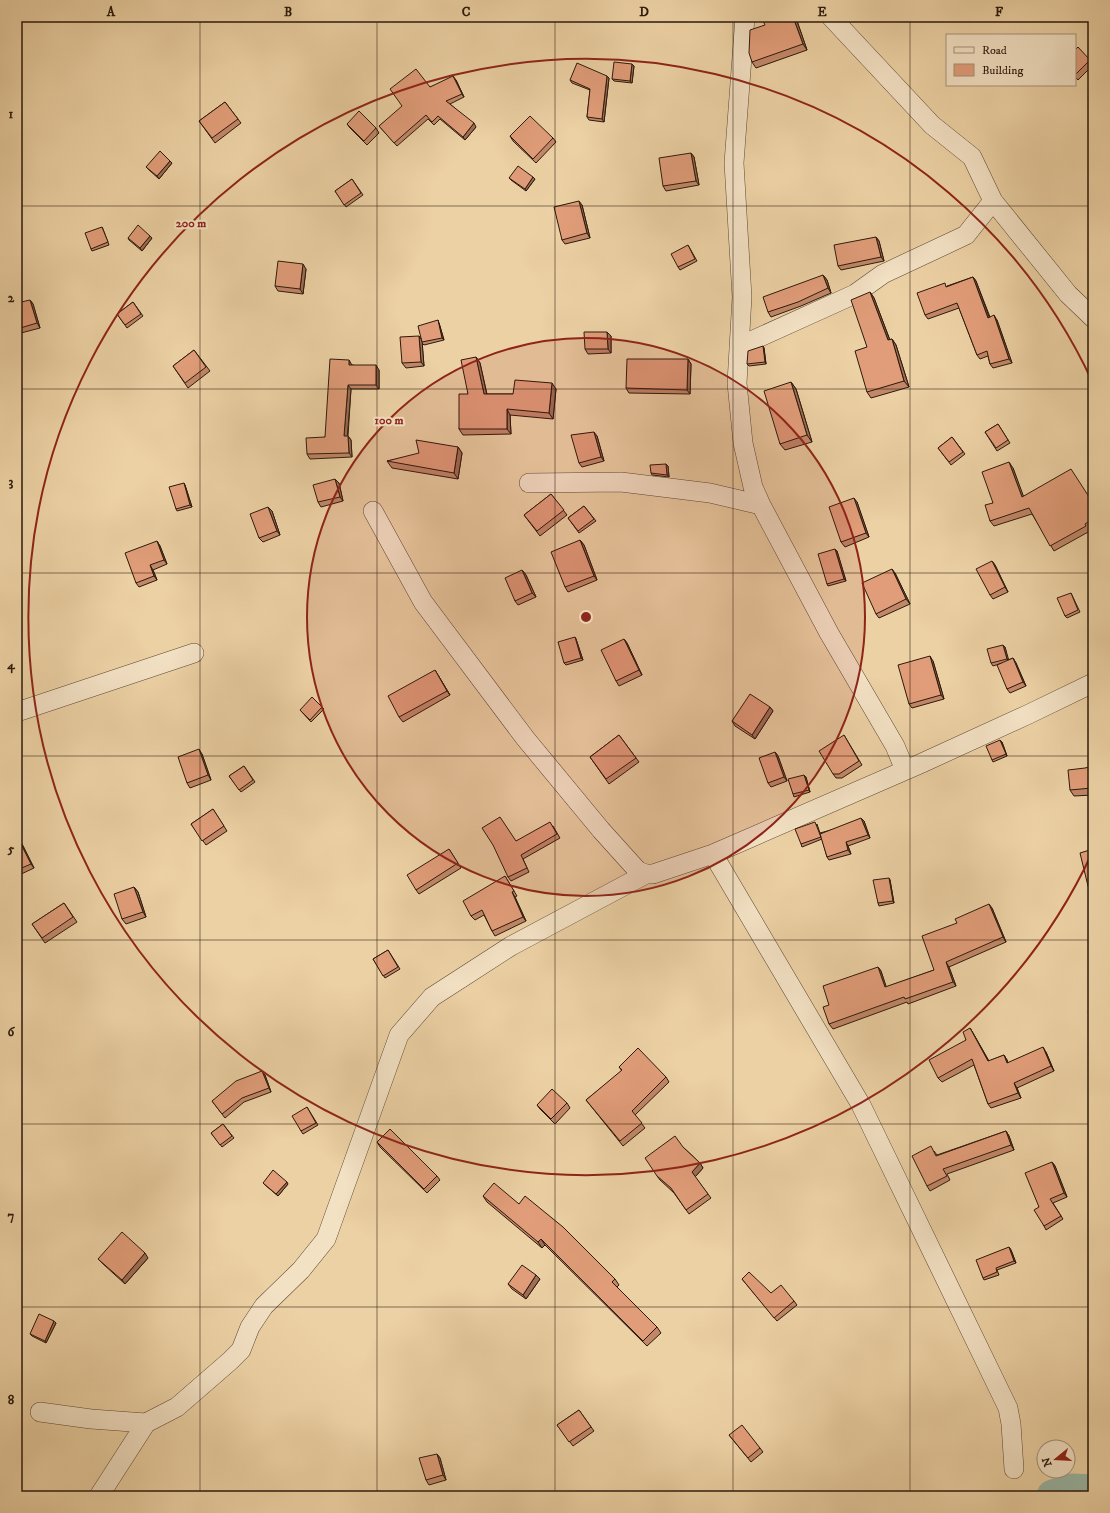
<svg xmlns="http://www.w3.org/2000/svg" width="1110" height="1513" viewBox="0 0 1110 1513" font-family="'IM FELL DW Pica',serif">
	<rect width="100%" height="100%" fill="#ecd1a4"/>
	<filter id="stains"><feTurbulence type="fractalNoise" baseFrequency=".005" numOctaves="4"/><feColorMatrix values="0 0 0 0 .2 0 0 0 0 .09 0 0 0 0 .02 0 0 0 .5 -.17"/></filter>
	<radialGradient id="worn" r=".72"><stop offset=".6" stop-color="#630" stop-opacity="0"/><stop offset="1" stop-color="#630" stop-opacity=".3"/></radialGradient>
	<g fill="none" stroke-linecap="round" stroke-linejoin="round">
		<path stroke="#99b7a5" stroke-width="33" d="M1053 1496 1072 1490 1093 1491"/>
		<defs>
			<path id="minor" d="M745 17 734 163 742 297 737 383 743 443 753 487 761 505 829 633 895 746 905 770
				M831 17 932 125 972 157 993 201 1068 294 1093 318
				M740 346 855 294 883 274 966 235 993 201
				M529 483 621 482 710 493 761 505
				M373 511 423 602 525 738 601 830 638 871 646 874H653L713 854 922 763 1029 714 1093 683
				M17 712 194 653
				M713 854 861 1105 1008 1408 1011 1424 1014 1469
				M40 1412 91 1419 146 1423 177 1407 230 1361 241 1350 250 1327 264 1306 301 1270 326 1239 399 1035 432 997 511 946 646 874
				M99 1496 146 1423"/>
		</defs>
		<use href="#minor" stroke="#5b4732" stroke-width="20"/>
		<use href="#minor" stroke="#f3e1c4" stroke-width="19"/>
	</g>
	<path fill="#c28768" stroke="#2b190c" d="M788 17H794L797 21 807 50 756 68 752 62 781 19Z
		M1075 50 1090 60 1093 64V65L1078 80 1075 77Z
		M632 64 634 66 632 83 614 81 612 79Z
		M607 76 609 78 604 122 589 120 587 117 590 90 572 83 570 80Z
		M456 80 464 97 450 104 476 127 465 140 440 119 434 125 428 119 397 146 379 126 430 87Z
		M225 102 241 123 215 143 199 121Z
		M347 124 376 128 379 133 367 145 350 128Z
		M510 136 553 138 556 142 536 163 513 141Z
		M691 153 694 157 699 185 666 191 663 186Z
		M170 161 172 163 159 179 148 169 146 167Z
		M509 178 535 179 526 191 511 180Z
		M352 179 363 195 346 207 335 191Z
		M582 205 590 238 565 244 562 240Z
		M102 227 103 229 109 245 92 251 91 249Z
		M876 237 879 241 884 261 841 270 838 266Z
		M128 238H152L142 251 129 240Z
		M688 245 697 261 680 270 678 267Z
		M306 269 303 294 278 291 275 286Z
		M823 275 827 280 831 293 801 306 771 317 768 312Z
		M973 277 976 281 990 317 997 320 1012 363 993 368 990 364 988 356 980 359 977 355 959 308 928 319 925 315 947 286Z
		M870 292 874 298 890 340 892 339 896 345 909 387 871 398 867 392Z
		M30 300 33 304 40 328 21 333 17 329Z
		M133 302 143 316 127 328 117 314Z
		M439 323 444 340 424 345 422 343 424 366 406 368 402 363 419 336 421 339Z
		M611 336V353L588 354 585 349Z
		M763 346 764 348 766 364 749 366 747 364Z
		M194 350 210 371 188 388 173 366Z
		M476 357 480 363 487 394H513L556 389 553 419 510 415 511 434 463 435 459 429 468 394Z
		M688 359 691 364 690 394 629 393 626 388Z
		M352 365 379 370V389H351L348 436 351 440 352 457 310 459 307 454 325 437Z
		M791 382 796 389 812 442 785 450 780 444Z
		M998 424 1010 443 997 451 985 432Z
		M597 436 604 461 582 467 579 463Z
		M952 437 965 454 951 465 938 448Z
		M458 447 462 453 458 479 392 468 387 461Z
		M666 464 668 466 669 477 652 475 651 473Z
		M1013 468 1023 496 1093 503V527L1089 530 1090 531 1054 551 1032 514 994 526 990 521 993 503Z
		M335 479 339 483 343 501 321 507 318 502Z
		M185 485 192 507 177 511 176 509Z
		M551 494 567 515 540 536 524 515Z
		M857 502 869 537 845 547 841 542Z
		M584 506 596 521 579 533 568 518Z
		M272 511 280 535 263 542 259 538Z
		M580 540 584 545 597 580 568 592 565 587Z
		M157 541 160 546 167 564 153 570 157 580 139 587 136 583Z
		M837 551 846 581 828 586 827 584Z
		M992 561 995 565 1008 592 993 599 990 595Z
		M522 570 526 575 536 597 518 605 515 601Z
		M895 573 910 604 879 618 876 614Z
		M1071 593 1080 612 1067 618 1065 616Z
		M575 637 576 639 583 660 566 665 564 663Z
		M624 639 627 643 642 675 619 686 616 681Z
		M1005 647 1008 660 1013 658 1016 663 1026 686 1010 693 1007 689 1002 663 993 666 991 663Z
		M933 661 944 699 912 708 909 704Z
		M438 675 450 695 403 722 399 717Z
		M322 707 324 709 311 722 300 710Z
		M770 707 773 711 755 739 735 726 732 721Z
		M619 735 639 762 609 784 590 757Z
		M844 735 862 765 842 778H836L833 774Z
		M1000 740 1002 742 1007 756 993 762 992 760Z
		M775 752 778 756 787 781 771 787 768 783Z
		M202 754 211 780 190 788 187 783Z
		M244 766 255 782 241 792 229 776Z
		M1093 766V795L1074 796 1070 790Z
		M806 777 810 792 794 797 793 794Z
		M213 809 227 831 206 845 191 824Z
		M864 821 870 838 848 846 851 854 829 860 827 857 822 839 802 847 801 844 817 824 820 833Z
		M553 826 560 838 523 859 529 872 511 881 508 877 516 841Z
		M19 840 22 844 34 868 17 876V841Z
		M449 849 461 868 419 894 416 890Z
		M1093 849V890H1091L1088 886Z
		M505 876 517 896 515 897 526 921 495 936 492 931 484 915 475 920 471 916Z
		M889 878 890 880 894 903 879 906 878 903Z
		M134 887 138 892 146 917 126 924 122 919Z
		M64 903 77 922 45 943 32 924Z
		M992 908 1006 942 949 967 956 986 908 1004 907 1002 833 1029 829 1024 878 967 881 971 886 987 934 970 957 923Z
		M388 950 400 969 385 978 373 959Z
		M17 956 21 963 17 965Z
		M970 1028 973 1033 989 1061 1004 1055 1007 1060 1008 1063 1046 1052 1054 1071 1017 1088 1021 1098 991 1108 988 1104 974 1065 942 1082 938 1078 966 1040Z
		M619 1067 666 1077 669 1082 635 1115 645 1128 623 1146 586 1100 622 1071Z
		M265 1075 271 1092 244 1102 225 1118 212 1101Z
		M567 1103 570 1108 555 1124 540 1109 537 1105Z
		M307 1107 318 1125 303 1134 301 1131Z
		M223 1124 234 1138 222 1147 211 1133Z
		M1006 1131 1009 1136 1014 1150 947 1174 950 1180 930 1191 927 1186 934 1151 937 1155Z
		M377 1142 437 1176 440 1180 427 1193 380 1147Z
		M683 1147 700 1163 703 1168 695 1177 711 1198 689 1214 674 1193 660 1180 657 1176Z
		M1052 1162 1055 1166 1067 1197 1053 1203 1063 1219 1046 1230 1044 1226 1039 1207Z
		M263 1183 288 1184 278 1196 265 1185Z
		M483 1196 519 1204 615 1279 619 1285 617 1287 657 1327 661 1333 647 1346 545 1245 542 1248 487 1202Z
		M1009 1247 1011 1250 1016 1263 997 1270 999 1275 984 1280 983 1278Z
		M148 1258 125 1284 102 1263 98 1259Z
		M536 1275 540 1279 526 1299 512 1289 508 1284Z
		M742 1279 771 1293 794 1301 797 1305 777 1321Z
		M54 1321 56 1323 46 1343 32 1336 30 1334Z
		M579 1410 594 1431 573 1446 557 1425Z
		M729 1435 760 1448 763 1452 751 1462Z
		M437 1454 440 1458 446 1480 429 1485 426 1480Z"/>
	<path fill="#9e6e55" stroke="#2b190c" d="M793 17 797 21 807 50 803 44Z
		M632 64 634 66 632 83 630 81Z
		M453 76 456 80 464 97 462 94Z
		M607 76 609 78 604 122 602 119Z
		M474 123 476 127 465 140 463 137Z
		M691 153 694 157 699 185 696 181Z
		M170 161 172 163 159 179 157 176Z
		M533 177 535 179 526 191 525 189Z
		M579 201 582 205 590 238 587 233Z
		M150 236 152 238 142 251 140 248Z
		M876 237 879 241 884 261 881 257Z
		M303 264 306 269 303 294 300 289Z
		M823 275 827 280 831 293 828 288Z
		M973 277 976 281 991 322 988 318Z
		M870 292 874 298 892 346 888 340Z
		M30 300 33 304 40 328 37 323Z
		M994 315 997 320 1012 363 1009 359Z
		M438 320 439 323 444 340 442 338Z
		M607 332 611 336V353L608 349Z
		M419 336 422 340 424 366 421 362Z
		M892 339 896 345 909 387 904 381Z
		M763 346 764 348 766 364 765 362Z
		M476 357 480 363 488 400 484 394Z
		M688 359 691 364 690 394 687 390Z
		M349 360 352 365V370L349 365Z
		M376 365 379 370V389L376 385Z
		M791 382 796 389 812 442 807 435Z
		M552 383 556 389 553 419 549 413Z
		M348 385 351 389 347 440 344 436Z
		M507 409 510 415 511 434 507 429Z
		M594 432 597 436 604 461 601 457Z
		M348 436 351 440 352 457 349 453Z
		M458 447 462 453 458 479 454 473Z
		M1009 462 1013 468 1026 503 1022 497Z
		M666 464 668 466 669 477 667 475Z
		M335 479 339 483 343 501 340 497Z
		M184 483 185 485 192 507 190 505Z
		M854 498 857 502 869 537 866 533Z
		M268 507 272 511 280 535 277 531Z
		M580 540 584 545 597 580 594 576Z
		M157 541 160 546 167 564 164 560Z
		M835 549 837 551 846 581 844 579Z
		M992 561 995 565 1008 592 1005 587Z
		M150 565 153 570 157 580 154 576Z
		M892 569 895 573 910 604 906 599Z
		M522 570 526 575 536 597 532 593Z
		M575 637 576 639 583 660 581 658Z
		M624 639 627 643 642 675 639 670Z
		M1003 645 1005 647 1009 661 1007 659Z
		M930 656 933 661 944 699 941 695Z
		M1013 658 1016 663 1026 686 1023 682Z
		M435 670 450 695 447 691Z
		M770 707 773 711 755 739 752 735Z
		M1000 740 1002 742 1007 756 1006 754Z
		M199 749 202 754 211 780 208 775Z
		M775 752 778 756 787 781 784 777Z
		M804 775 806 777 810 792 809 790Z
		M861 818 864 821 870 838 868 835Z
		M19 840 22 844 34 868 31 864Z
		M846 842 848 846 851 854 848 850Z
		M889 878 890 880 894 903 893 901Z
		M134 887 138 892 146 917 143 912Z
		M512 892 515 897 526 921 523 917Z
		M989 904 992 908 1006 942 1003 937Z
		M946 962 949 967 956 986 953 982Z
		M878 967 881 971 888 992 885 987Z
		M970 1028 973 1033 991 1065 988 1061Z
		M1043 1047 1046 1052 1054 1071 1051 1066Z
		M1004 1055 1007 1060 1010 1068 1007 1063Z
		M262 1071 265 1075 271 1092 269 1088Z
		M1014 1083 1017 1088 1021 1098 1018 1093Z
		M1006 1131 1009 1136 1014 1150 1011 1145Z
		M1052 1162 1055 1166 1067 1197 1064 1193Z
		M700 1163 703 1168 695 1177 692 1172Z
		M287 1182 288 1184 278 1196 276 1194Z
		M541 1239 545 1245 542 1248 538 1242Z
		M1009 1247 1011 1250 1016 1263 1014 1261Z
		M145 1253 148 1258 125 1284 122 1280Z
		M536 1275 540 1279 526 1299 523 1295Z
		M54 1321 56 1323 46 1343 45 1341Z
		M437 1454 440 1458 446 1480 443 1475Z"/>
	<path fill="#e19d79" stroke="#2b190c" d="M761 17H778L780 20 788 17H793L803 44 752 62 749 53 750 30 765 25Z
		M1078 47 1090 60 1075 75V50Z
		M614 62 632 64 630 81 612 79Z
		M577 63 607 76 602 119 587 117 590 89 570 80Z
		M416 69 430 87 453 76 462 94 446 101 474 123 463 137 438 116 432 122 426 115 394 143 379 126 402 106 390 89Z
		M225 102 238 119 212 138 199 121Z
		M359 111 376 128 364 141 347 124Z
		M530 116 553 138 533 159 510 136Z
		M160 151 170 161 157 176 146 167Z
		M691 153 696 181 663 186 659 158Z
		M518 166 533 177 525 189 509 178Z
		M352 179 361 193 344 205 335 191Z
		M579 201 587 233 562 240 554 207Z
		M138 225 150 236 140 248 128 238Z
		M102 227 108 242 91 249 85 233Z
		M876 237 881 257 838 266 834 245Z
		M688 245 695 259 678 267 671 254Z
		M278 261 303 264 300 289 275 286Z
		M823 275 828 288 798 302 768 312 763 297Z
		M973 277 988 318 994 315 1009 359 990 364 987 351 977 355 957 303 925 315 917 293 945 283 946 287Z
		M870 292 888 340 892 339 904 381 867 392 855 351 867 347 851 300Z
		M30 300 37 323 17 329V303Z
		M133 302 141 314 125 325 117 314Z
		M438 320 442 338 422 342 418 326Z
		M584 332H607L608 349H585Z
		M419 336 421 362 402 363 400 337Z
		M763 346 765 362 747 364 748 351Z
		M194 350 206 367 185 383 173 366Z
		M476 357 484 394H513L515 380 552 383 549 413 507 409V429H459V394H468L461 360Z
		M330 359 349 360V365H376V385H348L344 436H348L349 453 307 454 306 438 325 437Z
		M627 359H688L687 390 626 388Z
		M791 382 807 435 780 444 764 391Z
		M998 424 1008 440 996 448 985 432Z
		M594 432 601 457 579 463 571 435Z
		M952 437 963 452 949 462 938 448Z
		M416 440 458 447 454 473 387 461 419 453Z
		M1009 462 1022 497 1071 469 1093 503V519L1085 524 1086 526 1050 546 1029 508 990 521 985 505 993 503 982 472Z
		M666 464 667 475 651 473 650 465Z
		M335 479 340 497 318 502 313 485Z
		M184 483 190 505 176 509 169 487Z
		M551 494 564 510 537 531 524 515Z
		M854 498 866 533 841 542 829 507Z
		M584 506 594 519 578 531 568 518Z
		M268 507 277 531 259 538 250 514Z
		M580 540 594 576 565 587 551 552Z
		M157 541 164 560 150 565 154 576 136 583 125 553Z
		M835 549 844 579 827 584 818 554Z
		M992 561 1005 587 990 595 976 569Z
		M892 569 906 599 876 614 862 583Z
		M522 570 532 593 515 601 505 578Z
		M1071 593 1078 610 1065 616 1057 598Z
		M575 637 581 658 564 663 558 642Z
		M624 639 639 670 616 681 601 650Z
		M1003 645 1007 659 991 663 987 649Z
		M930 656 941 695 909 704 898 665Z
		M1013 658 1023 682 1007 689 997 665Z
		M435 670 447 691 399 717 388 696Z
		M750 694 770 707 752 735 732 721Z
		M312 697 322 707 310 720 300 710Z
		M619 735 636 758 606 779 590 757Z
		M844 735 859 761 839 774H833L819 751Z
		M1000 740 1006 754 992 760 986 746Z
		M199 749 208 775 187 783 178 757Z
		M775 752 784 777 768 783 759 758Z
		M244 766 253 780 239 790 229 776Z
		M1093 766V793L1092 788 1070 790 1068 770 1085 768Z
		M804 775 809 790 793 794 788 779Z
		M213 809 224 826 202 841 191 824Z
		M500 817 516 841 550 822 557 834 521 855 527 868 508 877 493 845 482 828Z
		M861 818 868 835 846 842 848 850 827 857 820 834Z
		M815 822 821 837 801 844 795 829Z
		M19 840 31 864 17 870V841Z
		M449 849 458 863 416 890 407 875Z
		M1093 849V885L1088 886 1080 853Z
		M505 876 514 891 512 892 523 917 492 931 482 910 471 916 463 901Z
		M889 878 893 901 878 903 873 880Z
		M134 887 143 912 122 919 114 894Z
		M64 903 73 917 42 938 32 924Z
		M989 904 1003 937 946 962 953 982 905 999 904 997 829 1024 823 1007 829 1005 823 986 878 967 885 987 934 970 922 936 957 923 955 919Z
		M388 950 398 967 383 976 373 959Z
		M1093 1009V1024L1088 1011Z
		M970 1028 988 1061 1004 1055 1007 1063 1043 1047 1051 1066 1014 1083 1018 1093 988 1104 972 1059 938 1078 929 1060 966 1040 963 1032Z
		M638 1048 666 1077 632 1111 642 1123 620 1141 586 1100 622 1070 619 1067Z
		M262 1071 269 1088 242 1098 222 1114 212 1101 236 1081Z
		M552 1089 567 1103 551 1119 537 1105Z
		M307 1107 316 1123 301 1131 292 1116Z
		M223 1124 232 1136 220 1145 211 1133Z
		M390 1129 437 1176 424 1189 377 1142Z
		M1006 1131 1011 1145 943 1169 947 1176 927 1186 912 1156 931 1146 936 1156Z
		M675 1136 683 1147 700 1163 692 1172 708 1194 686 1210 671 1188 657 1176 645 1158Z
		M1052 1162 1064 1193 1050 1199 1061 1216 1044 1226 1034 1210 1039 1207 1025 1173Z
		M273 1170 287 1182 276 1194 263 1183Z
		M494 1183 519 1204 525 1196 563 1227 615 1279 612 1282 657 1327 643 1341 541 1239 538 1242 483 1196Z
		M122 1232 145 1253 122 1280 98 1259Z
		M1009 1247 1014 1261 996 1268 997 1272 983 1278 976 1260Z
		M522 1265 536 1275 523 1295 508 1284Z
		M749 1272 771 1293 781 1285 794 1301 774 1318 742 1279Z
		M39 1314 54 1321 45 1341 30 1334Z
		M579 1410 591 1427 569 1442 557 1425Z
		M742 1425 760 1448 748 1458 729 1435Z
		M437 1454 443 1475 426 1480 419 1458Z"/>
	<path fill="none" stroke="#2b190c" stroke-width="1" stroke-opacity="0.55" d="M200 17V1496M377 17V1496M555 17V1496M733 17V1496M910 17V1496M17 206H1093M17 389H1093M17 573H1093M17 756H1093M17 940H1093M17 1124H1093M17 1307H1093"/>
	<circle cx="586" cy="617" r="279" fill="#8f2418" fill-opacity=".12"/>
	<g fill="none" stroke="#8f2418" stroke-width="2">
		<circle cx="586" cy="617" r="279"/>
		<path d="M1092 853A558 558 0 1 1 1092 381"/>
	</g>
	<circle cx="586" cy="617" r="6" fill="#8f2418" stroke="#f3e1c4" stroke-width="2"/>
	<g font-size="12" text-anchor="middle" font-weight="bold" fill="#8f2418" stroke="#f3e1c4" stroke-width="4" stroke-linejoin="round" paint-order="stroke">
		<text x="191" y="227">200 m</text>
		<text x="389" y="424">100 m</text>
	</g>
	<rect width="1110" height="1513" fill="none" stroke="#ecd1a4" stroke-width="44"/>
	<rect x="946" y="34" width="130" height="52" fill="#f3e1c4" stroke="#a3917a"/>
	<rect x="954" y="47" width="20" height="6" fill="#f3e1c4" stroke="#a3917a"/>
	<text x="982" y="54" font-size="12" fill="#2b190c">Road</text>
	<rect x="954" y="64" width="20" height="12" fill="#e19d79" stroke="#a3917a"/>
	<text x="982" y="74" font-size="12" fill="#2b190c">Building</text>
	<g transform="translate(1056 1459) rotate(252)"><circle r="19" fill="#f3e1c4" stroke="#a3917a"/>
	<path d="M0-3L7 15L0 10L-7 15Z" fill="#8f2418"/>
	<text y="-6" font-size="11" font-weight="bold" text-anchor="middle" fill="#2b190c">N</text>
	</g>
	<rect x="22" y="22" width="1066" height="1469" fill="none" stroke="#2b190c" stroke-width="1.5"/>
	<g font-size="13" text-anchor="middle" font-weight="bold" fill="#2b190c">
		<text x="111" y="16">A</text>
		<text x="288" y="16">B</text>
		<text x="466" y="16">C</text>
		<text x="644" y="16">D</text>
		<text x="822" y="16">E</text>
		<text x="999" y="16">F</text>
		<text x="11" y="118">1</text>
		<text x="11" y="302">2</text>
		<text x="11" y="486">3</text>
		<text x="11" y="669">4</text>
		<text x="11" y="853">5</text>
		<text x="11" y="1036">6</text>
		<text x="11" y="1220">7</text>
		<text x="11" y="1404">8</text>
	</g>
	<rect width="100%" height="100%" filter="url(#stains)"/>
	<rect width="100%" height="100%" fill="url(#worn)"/>
</svg>
